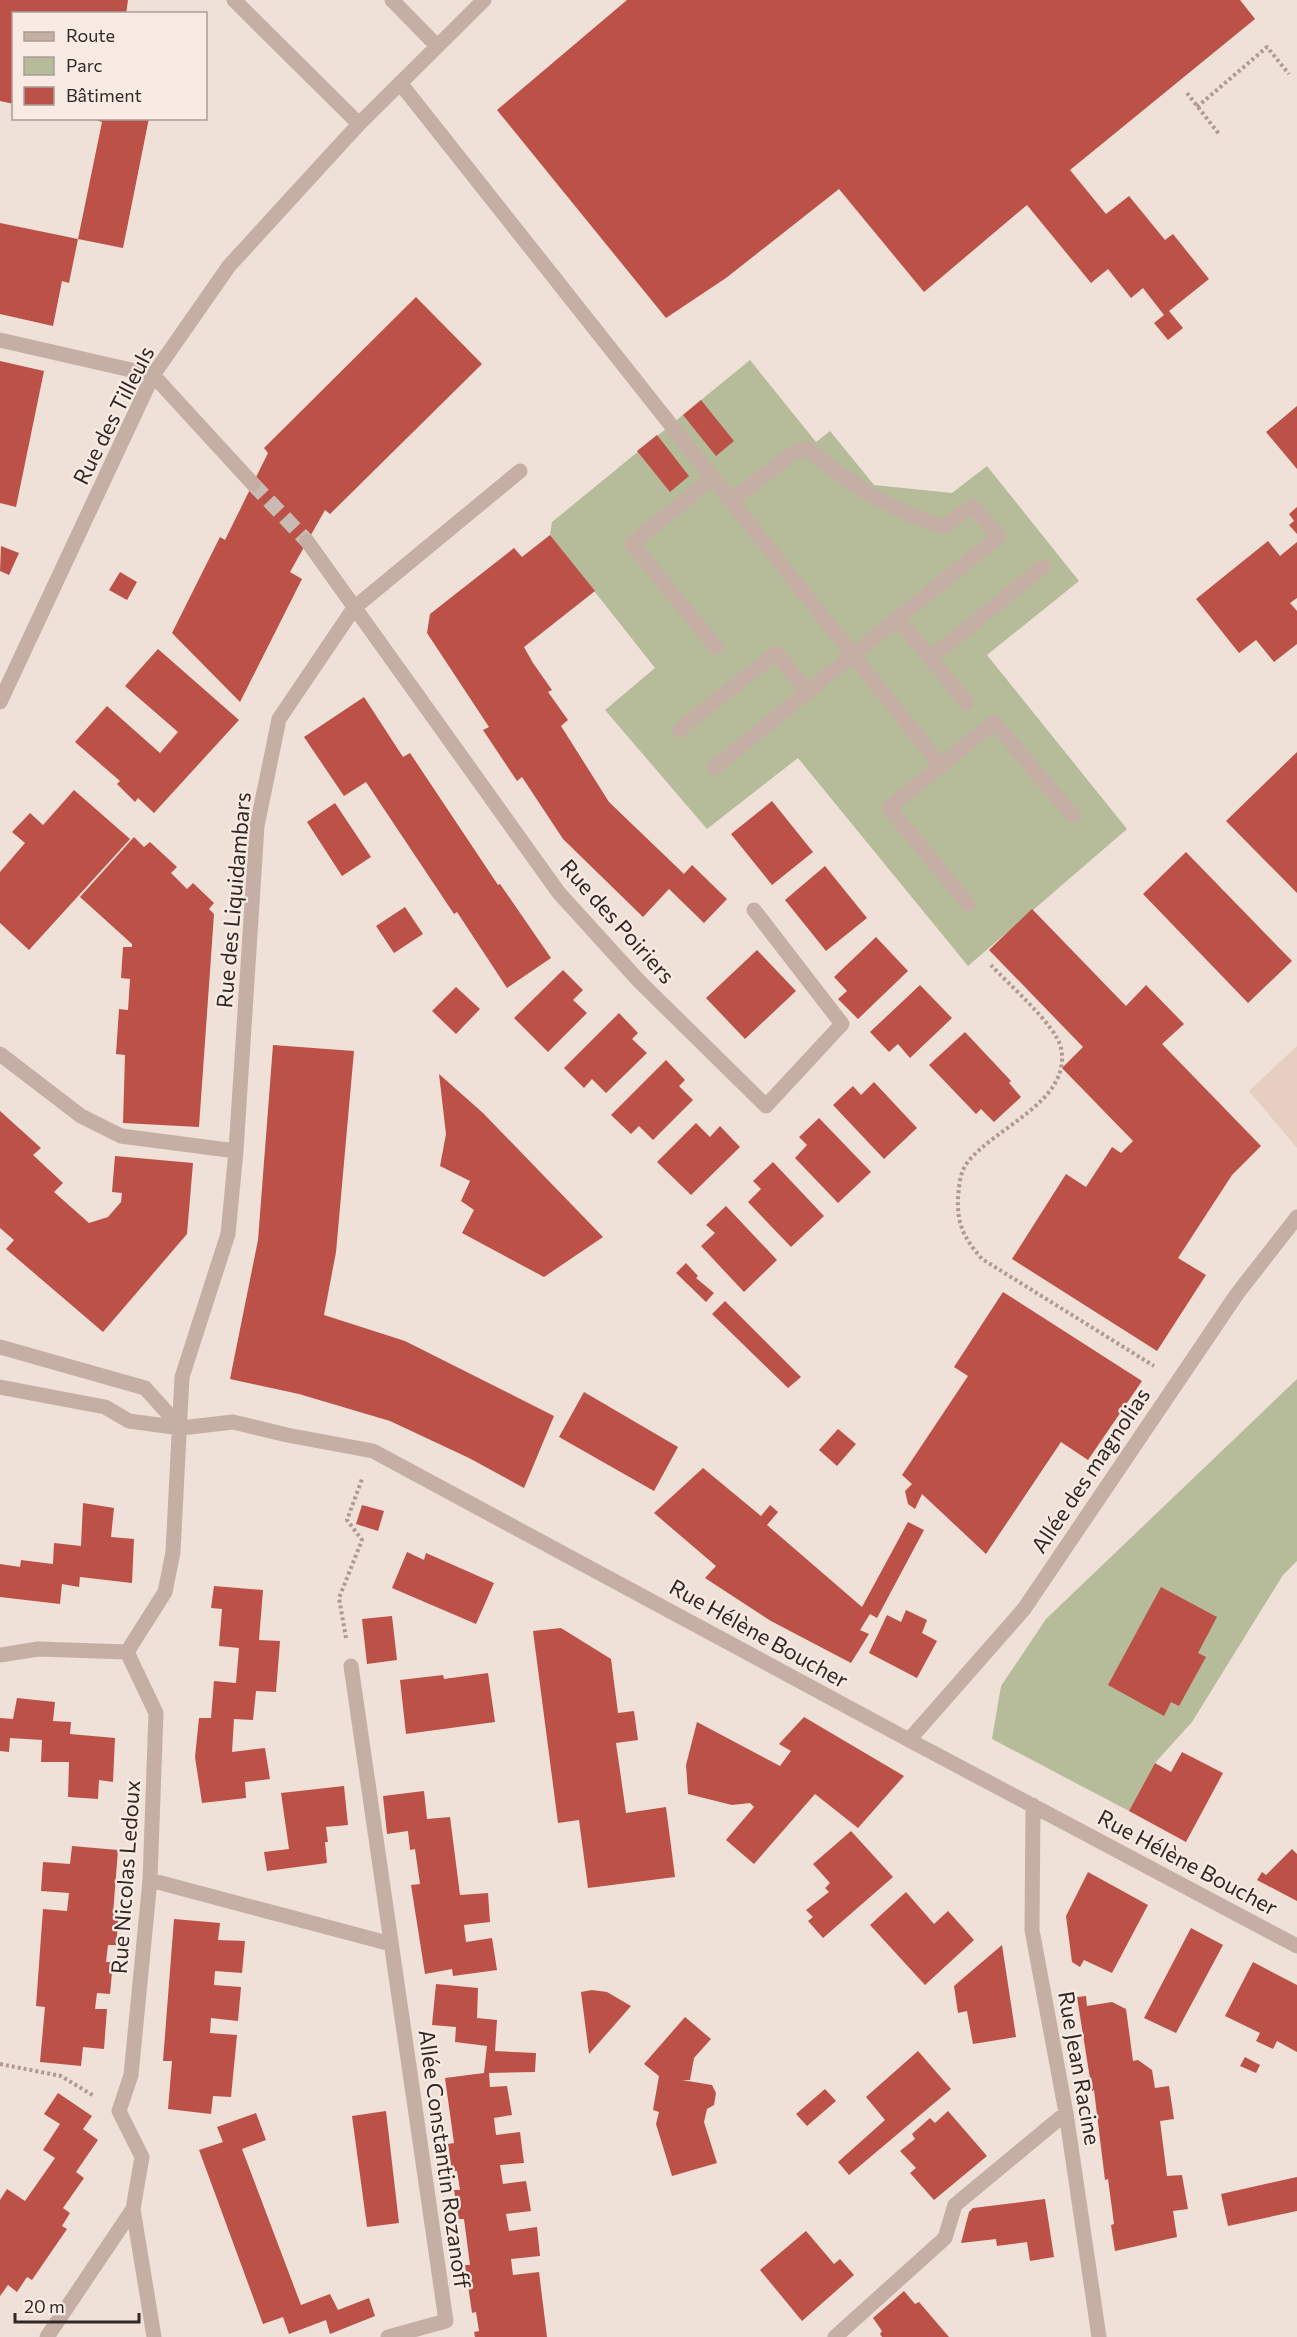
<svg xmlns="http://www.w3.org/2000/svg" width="1297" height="2337" viewBox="0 0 1297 2337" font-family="Commissioner,sans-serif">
	<rect width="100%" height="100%" fill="#efe0d8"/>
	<path fill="#b6bc9a" d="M750 360 816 442 830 431 874 485 952 493 987 466 1079 581 987 655 1127 829 968 966 798 758 707 829 605 710 655 668 550 535 552 522Z
		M1297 1379V1561L1283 1575 1192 1722 1155 1763 1129 1811 992 1739 1001 1686 1046 1619Z"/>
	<path fill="#e6cfc0" d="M1297 1046V1148L1249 1091Z"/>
	<path fill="#bc5148" d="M0 0H128L126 14H14V104L0 101Z
		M627 0H1240L1255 19 1070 170 1106 214 1129 196 1165 240 1173 234 1209 279 1169 311 1183 328 1168 340 1154 323 1164 315 1143 288 1131 298 1108 269 1091 283 1027 205 924 292 839 189 726 278 666 318 497 110Z
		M91 118H149L123 248 78 239 69 283 62 281 53 326 0 314V223L78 239 102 122Z
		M416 297 482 364 330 514 325 510 290 572 302 579 240 702 172 633 220 537 225 540 268 453 264 448Z
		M0 361 44 371 16 507 0 503Z
		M701 400 734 441 716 456 683 415Z
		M1297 406V469L1266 432Z
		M657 435 689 476 670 492 637 451Z
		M1297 507V534L1289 525 1294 521 1289 514Z
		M550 535 595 591 524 647 533 663 552 690 548 692 568 720 561 726 609 802 684 874 692 865 727 899 704 923 669 889 643 917 563 839 522 777 517 781 483 730 489 727 427 633 430 614 514 548 522 557Z
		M1268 541 1280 556 1297 542V598L1290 603 1297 611V644L1274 662 1256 640 1239 653 1196 599Z
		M1 546 19 553 9 575 0 571Z
		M120 572 137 582 127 600 109 590Z
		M158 649 239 720 154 813 138 798 135 802 117 784 120 781 75 742 107 706 160 753 178 732 125 686Z
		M364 697 403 757 410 753 498 885 500 884 551 958 507 988 457 912 454 914 366 782 344 796 304 737Z
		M1297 752V893L1226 821Z
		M74 790 130 839 29 950 0 923V872L25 843 12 832 30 813 43 825Z
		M772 801 813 852 772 885 731 834Z
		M335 803 371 857 342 876 307 822Z
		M134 837 144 847 150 842 177 867 171 873 187 889 193 883 214 903 209 909 214 914 199 1127 123 1123 125 1055 116 1054 119 1009 128 1010 130 979 121 978 123 947H132V944L80 897Z
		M1186 852 1292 961 1248 1003 1143 894Z
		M825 866 867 918 826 951 785 900Z
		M405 907 423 934 394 953 376 926Z
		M1032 909 1126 1006 1146 985 1184 1024 1162 1044 1261 1146 1232 1175 1178 1258 1206 1275 1157 1351 1012 1259 1066 1174 1086 1187 1112 1147 1121 1153 1133 1141 1062 1068 1083 1047 989 950Z
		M876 937 908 971 858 1019 838 999 847 991 834 977Z
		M757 950 796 991 745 1039 706 998Z
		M563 970 583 990 573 1000 587 1013 548 1052 514 1018Z
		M920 985 952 1018 910 1058 898 1044 889 1052 870 1032Z
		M456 987 480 1009 456 1034 432 1011Z
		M619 1013 638 1033 632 1039 647 1053 606 1093 592 1079 584 1088 564 1068Z
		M965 1032 1011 1081 1009 1083 1021 1097 994 1122 981 1109 976 1114 929 1065Z
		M273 1045 354 1051 336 1252 324 1315 405 1341 554 1416 524 1488 469 1458 390 1421 299 1394 230 1379 258 1240Z
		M666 1060 685 1080 679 1086 693 1100 653 1140 639 1126 631 1134 611 1115Z
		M439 1074 483 1113 603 1237 544 1277 462 1233 474 1210 461 1201 470 1181 440 1166 446 1134Z
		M874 1082 917 1128 884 1159 833 1105 853 1086 861 1095Z
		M0 1111 41 1148 33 1155 63 1183 54 1192 89 1223 108 1217 121 1202 122 1193 112 1192 115 1156 193 1163 187 1234 103 1332 6 1249 14 1240 0 1228Z
		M819 1118 871 1172 838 1203 795 1158 807 1145 799 1137Z
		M696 1123 710 1137 720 1126 740 1147 691 1195 657 1162Z
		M773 1162 824 1216 791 1247 748 1202 761 1189 753 1181Z
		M726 1206 777 1260 744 1292 701 1246 715 1233 706 1225Z
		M686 1263 698 1276 696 1278 714 1293 706 1302 676 1273Z
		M1003 1292 1142 1381 1088 1460 1061 1442 986 1554 922 1494 915 1509 908 1504 905 1491 912 1484 902 1475 968 1376 954 1367Z
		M725 1301 801 1377 788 1388 712 1314Z
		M584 1392 678 1447 654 1491 559 1437Z
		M838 1429 856 1444 837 1466 819 1450Z
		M703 1468 761 1516 770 1505 778 1512 767 1525 862 1607 908 1522 924 1530 877 1618 870 1614 860 1630 869 1634 851 1663 771 1621 705 1578 716 1566 654 1513Z
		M83 1503 114 1508 111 1537 134 1539 132 1583 80 1577 79 1587 62 1584 60 1604 0 1597V1564L20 1567 21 1560 53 1564 54 1543 81 1546Z
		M362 1505 384 1511 378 1531 356 1524Z
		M407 1552 424 1560 426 1553 494 1583 476 1624 392 1588Z
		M214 1586 263 1590 259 1640 280 1641 276 1692 256 1691 253 1720 234 1719 232 1752 265 1748 270 1779 245 1782 246 1798 202 1803 195 1757 199 1718H211L214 1681 236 1683 239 1648 219 1646 222 1609 211 1608Z
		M1161 1587 1217 1617 1198 1653 1206 1657 1179 1706 1171 1702 1164 1716 1108 1685Z
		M906 1610 927 1620 922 1633 937 1641 917 1678 869 1653 887 1615 901 1622Z
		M392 1616 397 1660 367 1664 362 1619Z
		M561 1628 611 1659 618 1713 634 1711 638 1740 616 1743 626 1813 666 1807 675 1877 588 1888 579 1820 558 1823 533 1631Z
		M488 1673 495 1722 406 1734 400 1680 443 1675 444 1679Z
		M17 1698 55 1702 53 1721 71 1722 70 1734 115 1738 113 1782 99 1780 98 1799 68 1797 69 1762H41L42 1740 10 1738 9 1752 0 1751V1718L13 1719Z
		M804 1717 904 1776 858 1828 815 1794 754 1864 726 1840 754 1807 750 1803 732 1805 688 1794 686 1765 697 1722 780 1766 791 1751 779 1744Z
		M1182 1752 1223 1773 1186 1842 1129 1811 1155 1763 1171 1772Z
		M344 1786 348 1825 326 1827 328 1842H325L327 1863 267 1871 264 1852 289 1849 281 1793Z
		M424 1791 427 1819 450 1817 460 1895 488 1893 490 1922 464 1925 466 1942 492 1938 497 1970 453 1976 452 1969 425 1974 411 1885 420 1884 415 1849 410 1850 408 1831 387 1834 383 1796Z
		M851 1831 893 1877 823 1938 808 1921 813 1917 806 1910 829 1892 825 1888 830 1883 813 1864Z
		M72 1846 118 1850 113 1914 119 1915 116 1945H108L106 1962H113L110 1994 97 1993 95 2009H107L104 2049 83 2047 81 2066 40 2062 45 2007 36 2006 43 1909 67 1911 69 1893 41 1891 43 1862 70 1864Z
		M1292 1849 1297 1854V1901L1257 1880 1262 1872 1266 1875Z
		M1088 1872 1148 1905 1112 1973 1084 1960 1080 1967 1072 1962 1066 1916Z
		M906 1892 934 1924 948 1911 974 1940 925 1985 870 1925Z
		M174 1919 220 1923 218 1940 245 1941 242 1973 215 1971 214 1985 241 1987 238 2021 211 2018 210 2033 237 2035 231 2097 213 2096 211 2114 168 2109 172 2061H163Z
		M1191 1928 1223 1945 1176 2033 1144 2018Z
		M1002 1945 1016 2037 973 2044 967 2011 958 2013 954 1986Z
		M1253 1962 1297 1985V2052L1277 2041 1273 2049 1256 2041 1260 2033 1225 2016Z
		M436 1984 478 1988 477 2018 497 2020 495 2051 536 2053 535 2072 489 2073 490 2087 507 2086 512 2115 494 2118 496 2135 520 2132 524 2163 500 2165 503 2184 526 2181 531 2211 506 2214 509 2231 537 2227 540 2256 511 2259 513 2275 539 2272 547 2337H475L474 2332 479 2331 476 2312 472 2313 465 2265H470L464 2219H459L454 2190H460L457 2171H452L448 2144 454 2143 445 2078 484 2073 487 2046 455 2042 456 2027 432 2025Z
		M592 1990 607 1992 631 2006 589 2054 581 1992Z
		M1086 1996 1087 2006 1112 2002 1126 2009 1133 2061 1138 2060 1152 2070 1155 2088 1169 2086 1174 2119 1160 2121 1167 2176 1182 2175 1188 2209 1173 2211 1177 2237 1115 2251 1111 2225 1114 2224 1108 2179 1105 2180 1094 2090 1092 2091 1077 1997Z
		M685 2017 711 2039 694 2058 690 2080H682L712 2085 716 2093 714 2105 707 2109 704 2122 717 2163 672 2176 656 2124 659 2112 653 2110 659 2076 644 2064Z
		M918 2051 951 2089 849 2175 838 2162 885 2120 866 2097Z
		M1245 2057 1260 2065 1256 2073 1240 2066Z
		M825 2089 836 2101 807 2126 796 2114Z
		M58 2093 92 2116 83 2129 98 2140 76 2172 84 2178 63 2208 70 2213 62 2226 67 2229 32 2280 27 2277 17 2292 8 2285 0 2296V2200L7 2189 25 2201 55 2158 43 2150 60 2124 44 2114Z
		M386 2111 399 2223 367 2227 352 2116Z
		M948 2111 987 2156 934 2200 910 2173 916 2168 900 2151 915 2139 912 2134 930 2118 935 2123Z
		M256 2113 266 2140 242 2149 301 2305 330 2294 338 2310 369 2298 375 2316 330 2334 326 2320 289 2334 283 2317 263 2324 199 2150 223 2142 217 2127Z
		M1297 2177V2211L1228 2226 1221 2194Z
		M1045 2199 1054 2257 1030 2261 1027 2242 997 2246 996 2239 961 2243 969 2212 973 2208Z
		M806 2231 834 2264 840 2259 854 2275 802 2321 760 2270Z
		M904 2291 915 2304 919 2302 949 2337H882L880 2334 882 2331 873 2318Z"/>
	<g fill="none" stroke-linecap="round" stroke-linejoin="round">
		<path stroke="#c9bbb4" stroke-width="15" stroke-dasharray="15 8" stroke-linecap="butt" d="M253 484 307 541"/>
		<path stroke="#b19990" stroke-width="4" stroke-dasharray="3 3" stroke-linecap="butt" d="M1187 93 1219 134
			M1197 107 1267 47 1289 74
			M991 965C1008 984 1056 1025 1061 1048 1072 1102 994 1127 967 1163 960 1172 959 1186 958 1198 957 1225 964 1238 982 1259L1154 1366
			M346 1638 339 1598 362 1540 347 1520 362 1479
			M0 2064 61 2076 94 2096"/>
		<path stroke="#c5afa5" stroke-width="15" d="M234 0 359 124
			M392 0 437 46
			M400 83 941 766
			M0 340 153 375 253 484
			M711 479 632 544 716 647
			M307 541 559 893 639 981 766 1106 842 1024 754 910
			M898 619 967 703
			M930 658 1043 567
			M0 702 153 375 229 266 359 124 484 0
			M679 730 776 653 808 692
			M714 768 999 536 972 506 943 527C890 509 849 485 807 448L790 455 730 502
			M968 904 889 808 994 722 1073 816
			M0 1054 81 1116 121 1136 236 1151
			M0 1347 145 1388 181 1428
			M0 1387 105 1407 129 1421 181 1428 233 1422 287 1435 373 1451 909 1740 1297 1946
			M0 1655 38 1649 127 1652
			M351 1666 446 2321 388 2337
			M909 1740 1024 1609 1237 1294 1297 1217
			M1033 1805 1032 1930 1066 2113 1099 2337
			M150 1880 391 1944
			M47 2337 133 2209
			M154 2337 133 2209 142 2157 119 2111 131 2075 150 1880 156 1713 127 1652 165 1592 173 1552 182 1377 228 1234 236 1151 257 826 279 719 354 608 520 471
			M835 2337 945 2238 955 2205 1066 2113"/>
	</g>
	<g text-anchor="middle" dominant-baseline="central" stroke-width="4.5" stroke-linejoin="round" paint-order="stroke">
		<g font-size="22" fill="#322826" stroke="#f7ebe4">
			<text transform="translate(113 415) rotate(-63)">Rue des Tilleuls</text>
			<text transform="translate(233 900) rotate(-85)">Rue des Liquidambars</text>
			<text transform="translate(618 921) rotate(48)">Rue des Poiriers</text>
			<text transform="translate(1090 1470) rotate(-56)">Allée des magnolias</text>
			<text transform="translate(759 1633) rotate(29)">Rue Hélène Boucher</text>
			<text transform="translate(1188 1862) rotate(28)">Rue Hélène Boucher</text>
			<text transform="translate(125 1877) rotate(-86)">Rue Nicolas Ledoux</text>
			<text transform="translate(1080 2068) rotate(80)">Rue Jean Racine</text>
			<text transform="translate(445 2159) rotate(82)">Allée Constantin Rozanoff</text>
		</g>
	</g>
	<rect x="12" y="12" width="195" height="108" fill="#f7ebe4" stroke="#a89d98" stroke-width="1.5"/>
	<rect x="24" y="32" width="30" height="9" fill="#c5afa5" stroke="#a89d98" stroke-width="1.5"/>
	<text x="66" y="42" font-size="18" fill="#322826">Route</text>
	<rect x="24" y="57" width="30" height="18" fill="#b6bc9a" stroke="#a89d98" stroke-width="1.5"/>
	<text x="66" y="72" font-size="18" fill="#322826">Parc</text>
	<rect x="24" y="87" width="30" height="18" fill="#bc5148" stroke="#a89d98" stroke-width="1.5"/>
	<text x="66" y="102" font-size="18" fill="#322826">Bâtiment</text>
	<path d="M15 2313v9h124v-9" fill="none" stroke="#322826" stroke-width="3"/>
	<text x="24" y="2313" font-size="18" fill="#322826" stroke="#f7ebe4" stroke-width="4.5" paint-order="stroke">20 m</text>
</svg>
